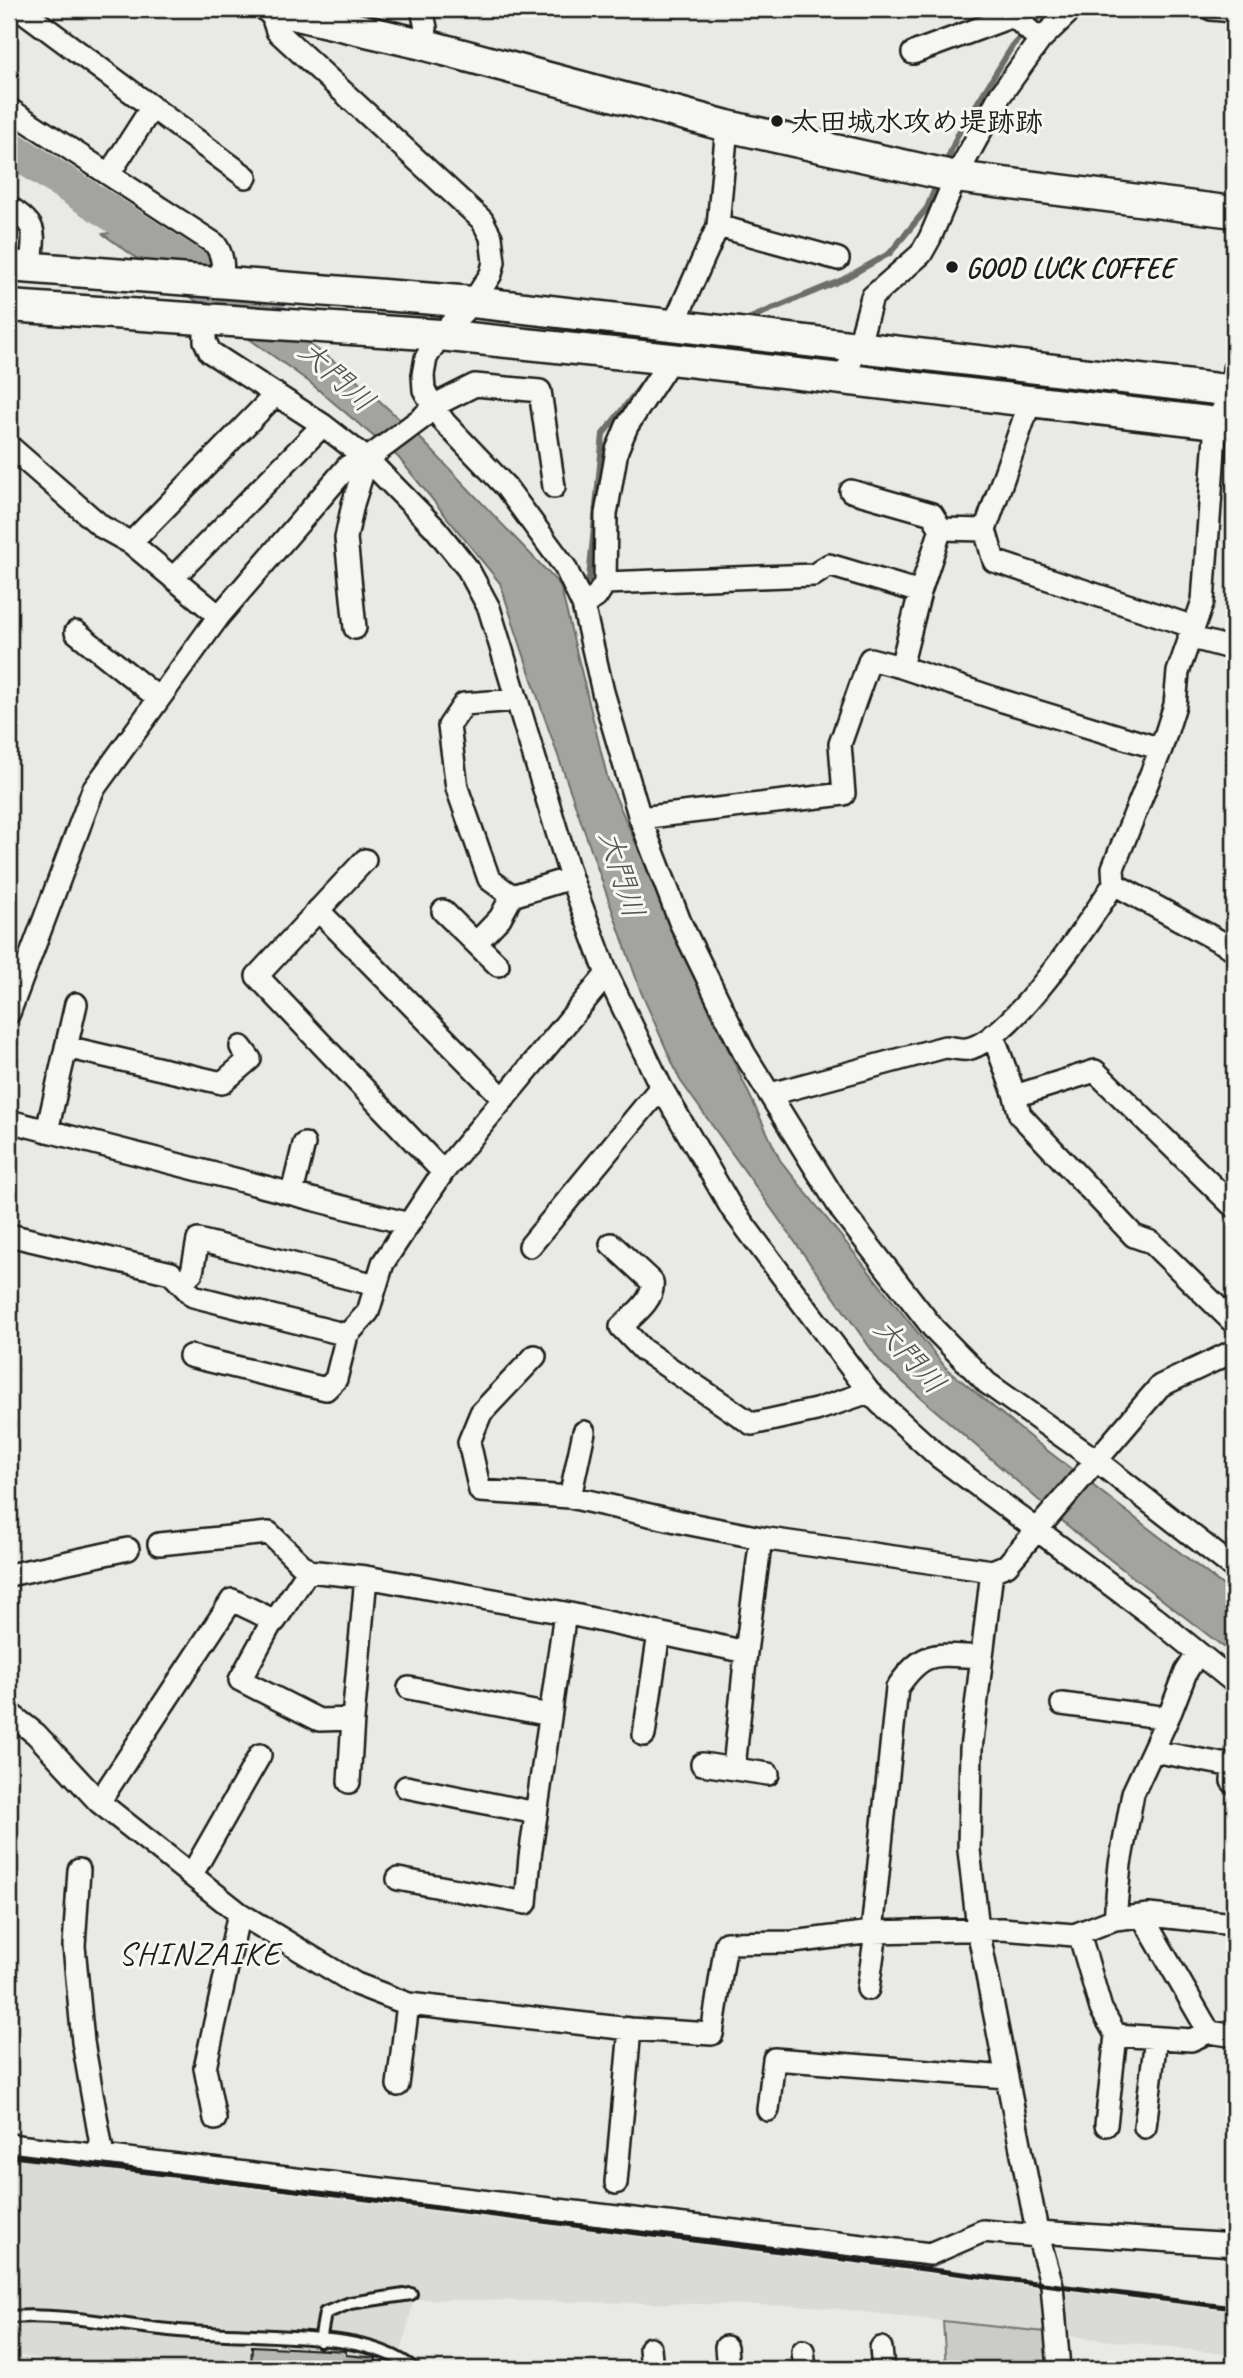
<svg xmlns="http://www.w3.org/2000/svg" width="1243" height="2378" viewBox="0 0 1243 2378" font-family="Caveat,'Klee One',sans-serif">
	<defs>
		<filter id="shadow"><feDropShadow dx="6" dy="6" stdDeviation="0" flood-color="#0004"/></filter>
	</defs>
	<rect width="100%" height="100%" fill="#e9e9e5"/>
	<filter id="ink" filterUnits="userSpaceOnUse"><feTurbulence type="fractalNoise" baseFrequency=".0143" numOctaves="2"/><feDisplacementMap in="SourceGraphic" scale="14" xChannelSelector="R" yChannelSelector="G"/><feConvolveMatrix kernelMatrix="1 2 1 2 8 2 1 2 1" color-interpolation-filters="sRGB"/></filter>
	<g filter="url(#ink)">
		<path fill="#dadad6" d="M9 2158 1234 2312V2355L813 2306 414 2299 397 2369H131L21 2356 19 2369H9Z"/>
		<path fill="#cbcbc7" stroke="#747472" stroke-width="2" d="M943 2321 1045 2332 1053 2369H946Z"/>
		<path fill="#a3a3a1" stroke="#6d6d6c" stroke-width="2" d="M142 227 345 369 422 440 560 585 608 780 706 1002 780 1160 946 1368 1031 1438 1234 1594V1655L1081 1537 881 1363 680 1080 641 992 543 713 500 583 398 457 308 381 103 234Z"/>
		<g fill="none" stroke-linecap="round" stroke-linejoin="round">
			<path stroke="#6d6d6c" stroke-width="6" d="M944 168 957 136 1013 45 1047 9
				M741 322 842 280 890 253 927 208 938 181
				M580 589 589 579 603 434 647 378"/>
			<path stroke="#a3a3a1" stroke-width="35" d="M9 147 271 317 294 337"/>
		</g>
		<path fill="#b6b6b3" stroke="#1c1c1c" stroke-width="2" filter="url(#shadow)" d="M252 2346 346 2351V2355L376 2358V2369H251Z"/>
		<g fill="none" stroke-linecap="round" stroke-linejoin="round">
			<defs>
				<path id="lane" d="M9 2317C65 2313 123 2326 179 2331 234 2336 291 2334 345 2342 369 2346 396 2354 414 2369
					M320 2341 325 2313 350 2303 411 2294"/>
				<path id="street" d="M20 9 246 177
					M276 9 274 22 277 31 482 220 491 237 494 262 491 274 473 302 440 335 426 358 423 375 424 390 433 406 445 423 506 487 565 567 583 605 603 692 640 818 680 922 744 1053 842 1211 933 1328 987 1383 1097 1461 1234 1568
					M422 9 426 28 422 44
					M1211 9 1234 11
					M913 53 1013 16 1040 40
					M9 109 215 244C224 256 223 267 222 281
					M109 174 152 107
					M9 207C41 228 33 232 31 268
					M718 226 838 259
					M205 318V341L210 352 323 425 367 459 435 528 468 569 489 608 571 878 607 974 661 1087 732 1209 869 1392 882 1405 938 1456 1154 1617 1234 1682
					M673 326 718 226 727 126
					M842 379 858 348 872 297 921 254 930 238 956 177 999 97 1040 40 1072 9
					M1030 402 985 530 994 561 1194 627
					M9 446 102 527 131 543 219 616
					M941 529 985 530
					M131 543 276 394
					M173 578 323 425
					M605 583 814 575 829 565 920 592 941 529 932 514 851 491
					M583 605 596 597 605 583 606 514 617 450 627 426 671 359
					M355 628 346 538 353 504 367 459
					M76 632 158 698
					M1189 637 1234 649
					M901 667 1003 701 1161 749 1113 868 1114 884 1234 949
					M517 700 464 704 449 726 457 788 489 879 512 896 571 878
					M1161 749 1175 705 1178 672 1203 601 1216 423 1232 391 1234 369
					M640 818 844 794 840 744 870 659 901 667 920 592
					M365 860 257 976 443 1172
					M318 910 504 1099
					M443 911 498 965
					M476 943 500 918 512 896
					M9 1013 93 790 219 616 348 466 367 459 422 418 433 406 475 385 540 391 554 487
					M993 1035 1015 1096 1095 1071 1232 1205 1234 1203
					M66 1047 222 1083 250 1059 241 1047
					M771 1094 945 1047C951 1047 960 1050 967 1049 1012 1040 1089 922 1114 884
					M1015 1096 1020 1115 1134 1236 1151 1242 1234 1323
					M9 1121 409 1224
					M47 1131 76 1004
					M292 1193 304 1144
					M9 1235 171 1273 193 1296 347 1335 368 1312 383 1263 443 1172 607 974
					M611 1244 652 1282C655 1300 633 1315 621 1327L643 1350 752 1424 816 1410 869 1392
					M530 1246 661 1087
					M181 1283 192 1272 198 1240 376 1285
					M190 1356 326 1389 336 1379 347 1335
					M535 1356 481 1413 469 1442 480 1491 570 1497
					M584 1432 570 1497 685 1523 761 1538
					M308 1571 366 1577 353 1719
					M9 1575 128 1549
					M366 1577 565 1613 530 1857 526 1903 398 1879
					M565 1613 746 1652 761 1538 992 1571
					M273 1620 240 1680 319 1720 353 1719 349 1782
					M1198 1653 1186 1672 1171 1711 1133 1793 1120 1864 1115 1919 1149 1915 1234 1924
					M409 1688 550 1715
					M1062 1704 1168 1718
					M9 1713 36 1734 99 1802 239 1913 356 1984 408 2004 630 2029 712 2034 726 1943 793 1942 872 1932 1002 1929 1074 1935 1115 1919
					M644 1735 659 1633
					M1153 1751 1233 1766 1232 1781 1234 1783
					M702 1764 768 1774
					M734 1768 746 1652
					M406 1787 536 1813
					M99 1802 232 1600 275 1621 308 1571 269 1533 159 1544
					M79 1870 74 1946 83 2042 103 2156
					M192 1874 260 1755
					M1142 1916 1209 2032 1229 2035 1234 2034
					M872 1932 897 1688C924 1648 936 1655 981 1657
					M1079 1933 1101 2009 1116 2035 1191 2040 1209 2032
					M868 1989 876 1932
					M398 2085 408 2004
					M768 2110 774 2059 1007 2077
					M215 2119 205 2068 239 1913
					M1106 2125 1116 2035
					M1145 2127 1156 2038
					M9 2145 930 2254 983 2231 1038 2236
					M616 2183 630 2029
					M1038 2232 1234 2245
					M726 2347 728 2369
					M650 2348 652 2369
					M881 2348 883 2369
					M803 2351 805 2369
					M1059 2369 1052 2285 1038 2236 978 1929 969 1850 971 1749 992 1571 1007 1565 1160 1386 1234 1351"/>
				<path id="secondary" d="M271 9 422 44 727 126 956 177 1234 212
					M9 266 473 302 1234 391
					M9 306 440 335 671 359 1234 425"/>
			</defs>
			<use href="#lane" stroke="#1c1c1c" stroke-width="16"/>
			<use href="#street" stroke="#1c1c1c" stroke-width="26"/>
			<use href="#secondary" stroke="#1c1c1c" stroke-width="35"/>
			<use href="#lane" stroke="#f6f6f2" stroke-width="10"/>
			<use href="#street" stroke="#f6f6f2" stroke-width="21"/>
			<use href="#secondary" stroke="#f6f6f2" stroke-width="30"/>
			<path stroke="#1c1c1c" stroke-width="5" d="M9 2154 1234 2308"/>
		</g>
	</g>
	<g fill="#1c1c1c" stroke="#f6f6f2" stroke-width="2.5">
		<circle cx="777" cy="121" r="7"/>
		<circle cx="952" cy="267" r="7"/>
	</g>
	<g text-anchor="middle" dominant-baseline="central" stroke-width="6" stroke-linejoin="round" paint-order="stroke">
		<g font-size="28" font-weight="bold" fill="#1c1c1c" stroke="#f6f6f2" text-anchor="start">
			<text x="791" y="121">太田城水攻め堤跡跡</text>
			<text x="966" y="267">GOOD LUCK COFFEE</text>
		</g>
		<g font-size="30" font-style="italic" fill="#525251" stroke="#f6f6f2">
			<text transform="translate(337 376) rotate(42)">大門川</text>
			<text transform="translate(622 874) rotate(73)">大門川</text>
			<text transform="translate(910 1356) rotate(48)">大門川</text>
		</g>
		<g font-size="32" letter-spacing="2" fill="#1c1c1c" stroke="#f6f6f2">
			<text x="200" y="1953">SHINZAIKE</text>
		</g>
	</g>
	<rect width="1243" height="2378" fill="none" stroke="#f6f6f2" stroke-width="35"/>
	<rect x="18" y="18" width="1208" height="2343" fill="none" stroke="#1c1c1c" stroke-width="2.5" filter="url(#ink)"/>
</svg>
